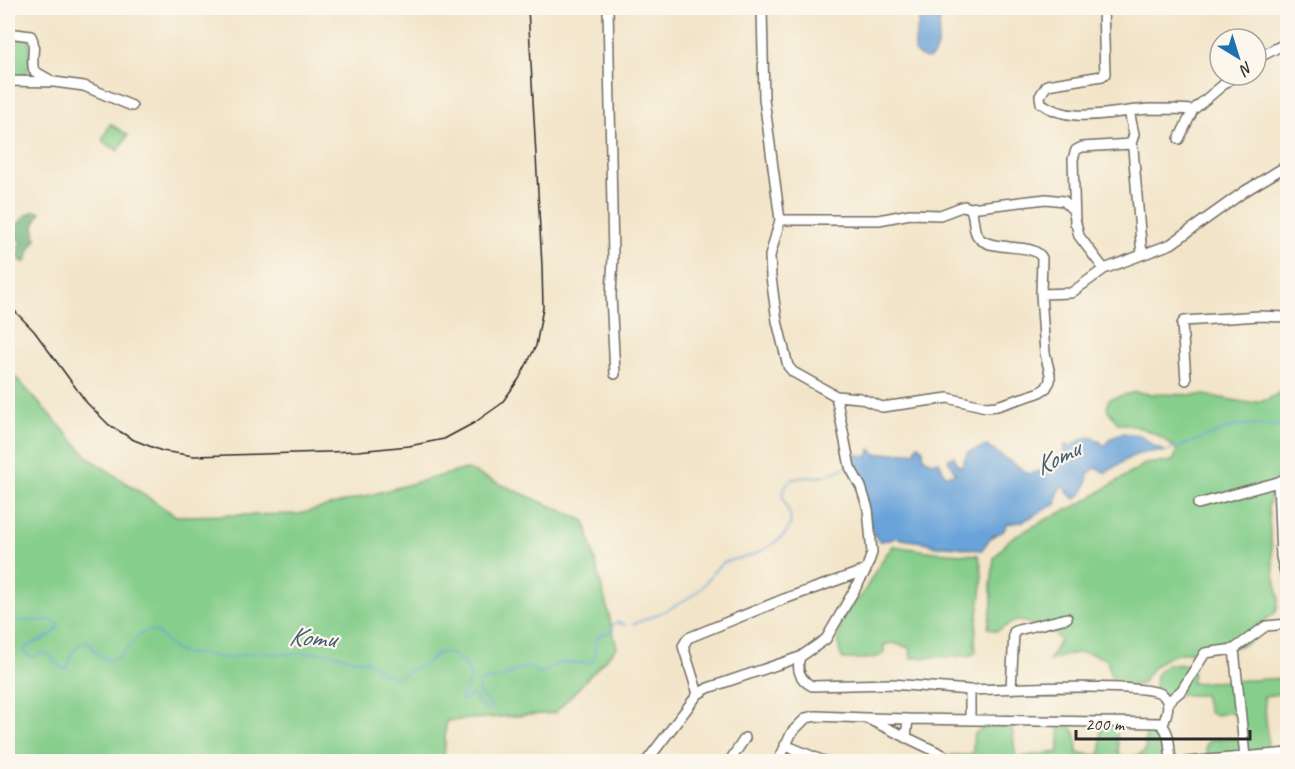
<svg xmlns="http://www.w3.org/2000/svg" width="1295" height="769" viewBox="0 0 1295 769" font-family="Caveat,sans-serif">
	<rect width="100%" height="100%" fill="#fbf7ec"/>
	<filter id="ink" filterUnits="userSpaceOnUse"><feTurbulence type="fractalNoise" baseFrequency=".0167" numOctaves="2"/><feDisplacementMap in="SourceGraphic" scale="12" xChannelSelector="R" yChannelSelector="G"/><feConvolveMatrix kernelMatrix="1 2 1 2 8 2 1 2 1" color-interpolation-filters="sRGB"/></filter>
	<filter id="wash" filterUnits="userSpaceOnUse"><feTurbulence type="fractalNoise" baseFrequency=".008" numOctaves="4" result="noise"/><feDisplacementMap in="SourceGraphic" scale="24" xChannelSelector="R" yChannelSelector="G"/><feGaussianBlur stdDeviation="1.35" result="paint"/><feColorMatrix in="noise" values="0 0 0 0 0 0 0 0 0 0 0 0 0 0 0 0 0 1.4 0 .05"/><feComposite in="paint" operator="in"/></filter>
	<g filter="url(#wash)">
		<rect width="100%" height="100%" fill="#f2e4c8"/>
		<path fill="#86ce8b" stroke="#587c5b" stroke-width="1.5" d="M8 35 29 37C30 53 33 68 21 79H8Z
			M110 124 128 135 118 151 102 141Z
			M8 369 90 459 176 516 299 514 466 469 585 521 617 647 555 713 446 721 444 761H8Z
			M1287 382V471L1275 481 1268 508 1274 573 1279 598 1276 612 1256 627 1255 638C1222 664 1168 631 1142 684L1121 686 1110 674 1107 660C1083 648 1074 653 1049 661L1060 640 1051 630 1018 620 996 631 988 628 992 603 991 586 994 558 1010 539 1045 520 1082 503 1145 464 1173 461 1177 451C1162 434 1141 426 1118 423L1107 409 1109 399 1135 392 1150 394 1205 395 1249 403 1267 400 1279 393Z
			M893 546 934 552 978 555C990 588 971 620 976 652L969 656 911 658 910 648 893 643 884 645V653C873 662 857 658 843 659 834 644 839 620 851 607 855 602 860 599 863 593 873 577 880 560 893 546Z
			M1167 664 1191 665 1193 674 1191 683 1287 678V692L1264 697 1268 741 1266 755 1214 757 1207 755 1206 746 1209 740 1229 738 1235 740 1241 735 1242 720 1230 712 1217 715 1209 713 1204 695H1158L1155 689 1156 675Z
			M1151 724 1162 729 1164 761 960 762 951 755H971C975 749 972 742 974 735 979 725 1004 725 1012 729L1016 757 1059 752V730L1063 726H1070C1078 733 1077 744 1077 753L1098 755 1101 752V727L1103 725H1112L1116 727 1119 756C1127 758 1139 757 1145 751L1146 726Z"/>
		<path fill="#6cb177" stroke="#4c6e51" stroke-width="1.5" d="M34 211 41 212 34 225 36 239 31 246 26 262H22L18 256 20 240 8 235 25 216Z"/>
		<path fill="#69a3d9" stroke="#4a6782" stroke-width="1.5" d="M922 8H940C939 22 942 78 915 52V40Z
			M1121 433 1140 435 1152 445 1166 452C1138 450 1129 457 1106 473L1095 468 1088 474C1087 485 1085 492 1076 499L1071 496 1063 486 1059 489 1056 505 1049 507 1022 522 1006 524C1005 535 999 531 992 537 988 540 985 546 982 550 965 550 950 543 934 547L929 543 901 539 897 537 890 540 879 541 874 535 846 454 869 456 870 449 875 454 914 452 918 445 923 449 924 458 932 462 939 461 945 475 956 474 948 460 954 456 957 464 961 467 968 452 987 446 1029 474 1051 468 1055 461 1065 456V445L1071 446C1084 437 1092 432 1104 446L1110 439Z"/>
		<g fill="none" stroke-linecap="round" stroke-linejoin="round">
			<path stroke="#69a3d9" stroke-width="1.5" d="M1165 452 1238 425 1276 426 1288 423
				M8 589C16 600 4 616 20 621L53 620 58 624 59 627C45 643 40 638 25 648L24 652 27 655 33 657C53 645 50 662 64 669L68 667C71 654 75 644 88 641 119 692 130 624 154 631 160 632 168 648 181 653 188 655 197 653 204 654 211 655 219 659 226 658 237 657 247 653 258 653 267 653 276 654 285 654 299 654 313 651 327 653 341 654 352 662 366 660 376 667 386 679 399 677 405 676 406 672 411 669 415 666 420 667 424 665 430 661 433 655 439 653 451 649 467 666 472 676L464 692 460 696 461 700 463 701 472 694C479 701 480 711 493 709V706C484 699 476 695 479 683L484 680 503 678 521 668H530L539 674 560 663H591C597 656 595 649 595 641L600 635 609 633 614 624 617 622 625 625
				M633 624C653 617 683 604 699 590 708 582 715 565 727 561 733 559 740 559 746 557 758 554 781 541 787 531 800 511 773 502 787 484 796 474 810 479 822 476 830 475 837 471 844 468"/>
		</g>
	</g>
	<g filter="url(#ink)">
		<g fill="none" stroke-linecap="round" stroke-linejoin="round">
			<defs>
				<path id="minor" d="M608 8 613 257 611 295 615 374
					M762 8 764 99 780 220 770 256 771 277 777 321 788 366 793 372 836 396 860 398 882 407 948 398 986 407 997 406 1038 393 1046 388 1050 381V374L1045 353 1041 294 1042 258C1034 242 996 252 980 239 971 231 976 217 970 208L964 206 940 215 910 214 879 220H780
					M1103 8 1105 74 1102 76 1047 85 1040 96 1041 103C1071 126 1116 110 1151 109 1165 109 1179 109 1193 110
					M8 33 31 36C37 47 30 58 34 71L50 80
					M1256 59 1288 42
					M8 81 54 82 84 86 132 106
					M1129 111 1134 134 1131 144
					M1179 139 1193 110 1235 75
					M970 208 1046 199 1064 201 1073 210 1079 236 1104 269
					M1075 223 1073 159 1076 150 1082 147 1131 144 1133 149 1142 255
					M1041 294 1071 293 1104 269 1171 244 1245 191 1288 165
					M1186 380 1182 324 1184 321 1259 316 1288 317
					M836 396 850 467 861 487 868 509 872 553 866 570 826 639 800 657C796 669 800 680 812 686L891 684 970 690V720
					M1288 477 1278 482 1281 557 1288 585
					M1198 504 1278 482
					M1234 649 1245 757
					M1011 689 1014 632 1018 630 1067 618
					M970 690C997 689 1149 682 1163 695 1172 704 1166 715 1163 725
					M698 694 683 646 688 638 784 599 866 570
					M1168 702 1182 690 1205 653 1234 649 1266 626 1288 624
					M868 718 908 719
					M906 738 908 719 1159 723C1171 730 1169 748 1171 762
					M785 745 826 762
					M646 762 698 694 708 688 800 657
					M729 762 745 738
					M778 762 792 732 806 718 816 716 866 718 958 762
					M1186 762 1288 753"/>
			</defs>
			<use href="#minor" stroke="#716c62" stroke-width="12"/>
			<use href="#minor" stroke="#fff" stroke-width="9"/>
			<path stroke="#2b2b2b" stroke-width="1.5" d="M8 304 34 331 87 403 109 425 134 440 162 451 194 456 358 451 409 446 444 439 474 423 501 404 519 379 536 346 543 308 542 266 528 8"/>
		</g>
	</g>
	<g text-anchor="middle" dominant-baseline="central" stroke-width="4.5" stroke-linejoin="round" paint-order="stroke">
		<g font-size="27" font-style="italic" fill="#445b71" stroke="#fbf7ec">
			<text transform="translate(1057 457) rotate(-27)">Komu</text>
			<text transform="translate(312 637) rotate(3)">Komu</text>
		</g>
	</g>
	<rect width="1295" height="769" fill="none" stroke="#fbf7ec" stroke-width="30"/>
	<g transform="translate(1238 57) rotate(142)"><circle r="28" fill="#fbf7ec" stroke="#a8a59f" stroke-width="1.5"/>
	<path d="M0-4.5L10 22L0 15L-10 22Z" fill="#1f6fb2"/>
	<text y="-9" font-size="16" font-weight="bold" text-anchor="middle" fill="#2b2b2b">N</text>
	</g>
	<path d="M1076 730v9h174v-9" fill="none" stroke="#2b2b2b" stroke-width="3"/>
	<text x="1085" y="730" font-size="18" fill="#2b2b2b" stroke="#fbf7ec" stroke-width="4.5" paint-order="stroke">200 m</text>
</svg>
